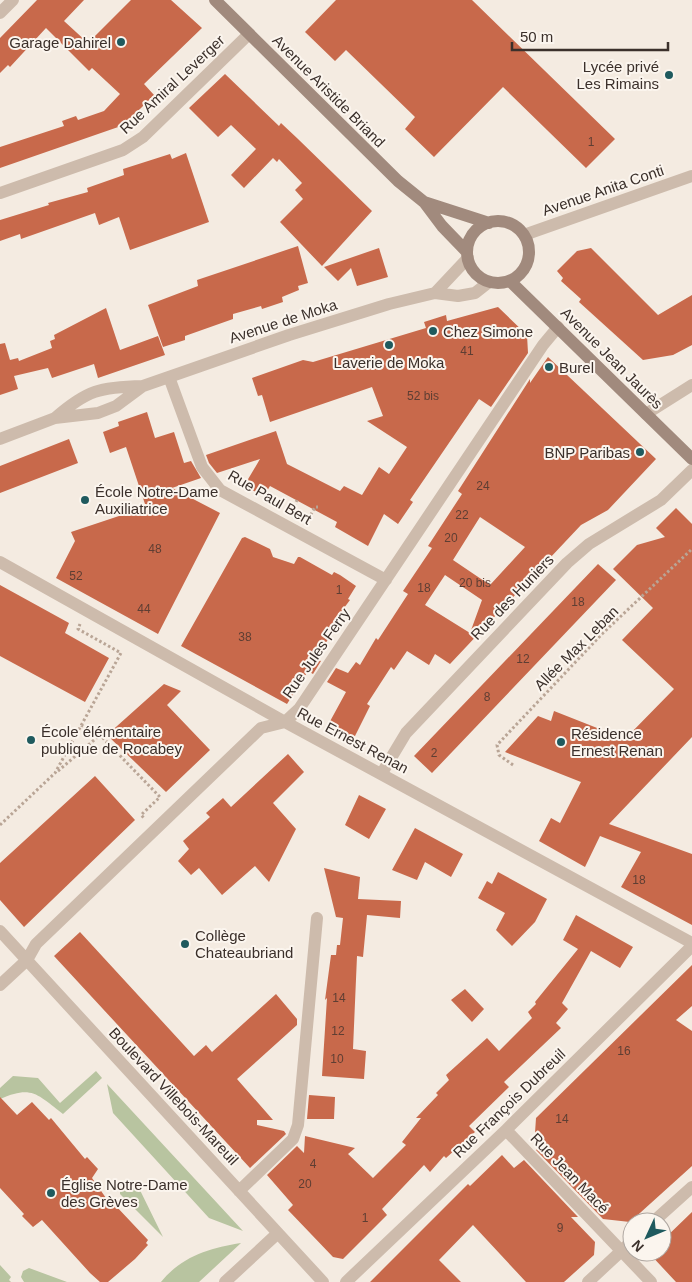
<svg xmlns="http://www.w3.org/2000/svg" width="692" height="1282" viewBox="0 0 692 1282" font-family="Arial,sans-serif">
	<rect width="100%" height="100%" fill="#f4ebe1"/>
	<path fill="#b8c4a0" d="M96 1071 102 1078 63 1114C37 1094 32 1085 0 1099V1088L13 1076 38 1078 60 1103Z
		M107 1084 243 1231 209 1218 113 1113Z
		M126 1180H133L136 1182 163 1237 120 1194V1187Z
		M241 1243 199 1282H161C182 1256 210 1248 241 1243Z
		M0 1265 11 1277 9 1280 11 1282H0Z
		M29 1268 67 1282H24L21 1277 23 1271Z"/>
	<path fill="#c8694b" fill-rule="evenodd" d="M37 0H84L64 21 88 43 131 0H171L202 28 144 84 154 95 124 125 0 168V147L64 126 62 121 76 116 78 120 104 111 120 94 92 68 89 71 46 28 10 67 8 65 0 73V38Z
		M336 0H472L615 139 586 168 503 87 434 157 405 129 415 117 346 50 335 61 305 32Z
		M225 74 279 126 281 123 298 139 372 211 322 266 280 222 303 199 295 190 302 183 279 159 277 162 273 158 244 188 231 175 256 149 231 125 218 137 189 108Z
		M186 153 209 222 130 250 119 217 99 225 95 213 21 239 20 234 0 241V220L49 205 48 203 88 192 87 188 124 175 123 169 170 154 172 159Z
		M298 246 308 283 298 286 299 290 282 297 283 302 262 309 261 306 233 314V319L185 336V340L163 347 148 305 198 286 197 280Z
		M379 248 388 277 357 286 351 268 338 281 324 267Z
		M591 248 658 315 692 295V345L673 355 643 360 579 302 581 299 561 281 563 278 557 271 577 251Z
		M498 307 527 335 528 353 491 407 479 399 410 500 413 502 398 524 384 514 368 546 335 527 337 522 270 486 264 496 244 486 260 459 217 473 209 463 206 455 276 431 287 464 340 491 344 486 362 495 379 467 389 474 407 447 367 421 383 416 372 387 270 422 262 395 258 396 252 378 303 360 313 362 426 328 424 322 446 315 447 321Z
		M106 308 120 350 158 336 165 355 98 378 94 364 52 378 48 368 14 376 18 389 0 395V344L5 343 10 360 18 358 19 361 52 348 50 341 55 339 54 335Z
		M548 357 656 459 608 510 581 525 450 664 435 654 429 665 407 651 394 670 391 667 367 704 370 706 353 740 328 725 346 692 327 682 336 668 348 673 356 662 360 665 376 638 378 640 408 594 403 591 432 548 428 546 462 494 458 491 530 379V383ZM480 517 525 547 490 585 453 560ZM445 575 482 600 470 633 425 605Z
		M147 412 155 438 174 432 184 463 191 461 201 478 172 488 220 513 158 634 56 578 75 541 71 532 146 507 126 447 110 453 103 432 119 426 118 422Z
		M69 439 78 463 0 493V466Z
		M676 508 692 524V737L609 824 692 854V925L621 887 641 852 600 836 585 867 539 841 551 818 560 823 581 782 505 752 538 716 551 721 554 711 625 739 674 689 622 640 653 608 613 569 637 545 665 537 656 528Z
		M245 537 270 549 273 557 294 564 298 557H300L332 575 334 572 340 575 356 586 348 599 350 600 332 624 337 626 315 659 321 661 313 674 308 671 287 704 181 646 242 538Z
		M598 564 616 580 432 773 414 756Z
		M0 585 69 623 65 633 109 658 85 702 0 656Z
		M164 684 181 691 167 705 210 750 166 792 107 735Z
		M288 754 304 772 273 803 296 829 269 882 255 866 222 895 199 868 191 875 178 861 189 849 183 841 210 817 206 813 223 798 231 807Z
		M95 776 135 820 24 927 0 900V863Z
		M359 795 386 809 369 839 345 825Z
		M415 828 463 854 451 877 425 862 417 880 392 870Z
		M324 868 360 877 358 899 401 901 400 918 367 915 363 957 357 956 353 1049 366 1051 364 1079 322 1076 327 998 325 1000 331 955H336L337 945H340L343 918 336 917Z
		M498 872 547 899 535 922 512 946 496 930 505 913 478 898 487 881 492 884Z
		M576 915 633 947 620 968 591 951 562 1003 568 1009 556 1023 561 1028 504 1082 509 1087 469 1126 475 1132 446 1158 444 1156 430 1172 424 1165 382 1209 387 1215 343 1259 333 1257 288 1210 293 1205 267 1175 297 1146 304 1153 305 1136 355 1148 348 1154 373 1178 406 1145 402 1142 421 1118H416L438 1095 436 1093 449 1080 446 1075 487 1038 499 1051 532 1018 528 1012 536 1004 535 1002 578 949 563 940Z
		M80 932 194 1056 206 1045 212 1052 276 994 297 1019V1025L237 1079 273 1120H257V1125L284 1131 286 1134 250 1168 54 956Z
		M692 965V1006L676 1020 692 1031V1166L630 1222 603 1219 536 1150 545 1143 535 1133 536 1118Z
		M465 989 484 1009 472 1022 451 1000Z
		M309 1095 335 1097 334 1119H307Z
		M0 1097 17 1115 32 1102 49 1120 51 1118 85 1159 87 1157 98 1169 92 1178 113 1208 115 1205 148 1240 146 1243 148 1245 135 1259 108 1282H100L90 1273 42 1220 33 1227 22 1216 24 1214 0 1188Z
		M502 1155 514 1168 524 1160 578 1217H571L595 1242 594 1255 564 1282H526L473 1225 439 1260 461 1282H370L468 1184 470 1186Z
		M692 1212V1282H676L648 1252H662V1241Z"/>
	<g fill="none" stroke-linecap="round" stroke-linejoin="round">
		<path stroke="#b9a596" stroke-width="3" stroke-dasharray="2.5 2.5" stroke-linecap="butt" d="M292 511 297 500
			M310 519 309 518 315 507H318
			M81 725 100 735 160 797 141 815 145 819
			M513 765 499 755 497 745 602 634 692 549
			M58 771 100 735
			M0 825 55 773 121 653 78 629 80 624"/>
		<path stroke="#cdbbac" stroke-width="12" d="M0 13 13 0
			M0 193 123 150 143 137 249 34
			M435 293 468 258
			M169 377 202 467 220 490 386 580
			M646 414 692 385
			M55 418C87 390 100 387 143 386
			M0 439 55 418 98 413 116 406 143 386 289 335 389 304 435 293 458 296 475 293 489 282
			M0 562 285 722 692 943
			M382 773 406 733 567 563 589 544 661 500 692 470
			M0 931 323 1282
			M0 985 27 960 36 944 261 728 285 722 299 709 543 345 558 327
			M506 1130 651 1282
			M239 1191 293 1139 298 1125 317 918
			M653 1222 692 1187
			M225 1282 278 1233
			M346 1282 506 1130 692 946
			M588 1282 632 1241"/>
		<path stroke="#cdbbac" stroke-width="12" d="M524 235 692 176"/>
		<path stroke="#a18a7d" stroke-width="12" d="M215 0 398 181 424 202 442 226 467 252
			M424 202 489 223
			M467 252a31 31 0 1 1 62 0a31 31 0 1 1-62 0Z
			M510 281 692 459"/>
	</g>
	<g fill="#1f5a5e" stroke="#fbf5ee" stroke-width="2">
		<circle cx="121" cy="42" r="5"/>
		<circle cx="669" cy="75" r="5"/>
		<circle cx="433" cy="331" r="5"/>
		<circle cx="389" cy="345" r="5"/>
		<circle cx="549" cy="367" r="5"/>
		<circle cx="640" cy="452" r="5"/>
		<circle cx="85" cy="500" r="5"/>
		<circle cx="31" cy="740" r="5"/>
		<circle cx="561" cy="742" r="5"/>
		<circle cx="185" cy="944" r="5"/>
		<circle cx="51" cy="1193" r="5"/>
	</g>
	<g text-anchor="middle" dominant-baseline="central" stroke-width="4" stroke-linejoin="round" paint-order="stroke">
		<g font-size="12" fill="#5e3e33">
			<text x="591" y="142">1</text>
			<text x="467" y="351">41</text>
			<text x="423" y="396">52 bis</text>
			<text x="483" y="486">24</text>
			<text x="462" y="515">22</text>
			<text x="451" y="538">20</text>
			<text x="155" y="549">48</text>
			<text x="76" y="576">52</text>
			<text x="475" y="583">20 bis</text>
			<text x="424" y="588">18</text>
			<text x="339" y="590">1</text>
			<text x="578" y="602">18</text>
			<text x="144" y="609">44</text>
			<text x="245" y="637">38</text>
			<text x="523" y="659">12</text>
			<text x="487" y="697">8</text>
			<text x="434" y="753">2</text>
			<text x="639" y="880">18</text>
			<text x="339" y="998">14</text>
			<text x="338" y="1031">12</text>
			<text x="624" y="1051">16</text>
			<text x="337" y="1059">10</text>
			<text x="562" y="1119">14</text>
			<text x="313" y="1164">4</text>
			<text x="305" y="1184">20</text>
			<text x="365" y="1218">1</text>
			<text x="560" y="1228">9</text>
		</g>
		<g font-size="15" fill="#3b302b" stroke="#fbf5ee" text-anchor="start">
			<text x="111" y="42" text-anchor="end">Garage Dahirel</text>
			<text x="659" y="66" text-anchor="end">Lycée privé<tspan x="659" dy="17">Les Rimains</tspan></text>
			<text x="443" y="331">Chez Simone</text>
			<text x="389" y="362" text-anchor="middle">Laverie de Moka</text>
			<text x="559" y="367">Burel</text>
			<text x="630" y="452" text-anchor="end">BNP Paribas</text>
			<text x="95" y="491">École Notre-Dame<tspan x="95" dy="17">Auxiliatrice</tspan></text>
			<text x="41" y="731">École élémentaire<tspan x="41" dy="17">publique de Rocabey</tspan></text>
			<text x="571" y="733">Résidence<tspan x="571" dy="17">Ernest Renan</tspan></text>
			<text x="195" y="935">Collège<tspan x="195" dy="17">Chateaubriand</tspan></text>
			<text x="61" y="1184">Église Notre-Dame<tspan x="61" dy="17">des Grèves</tspan></text>
		</g>
		<g font-size="15" fill="#3b302b" stroke="#fbf5ee">
			<text transform="translate(172 84) rotate(-43)">Rue Amiral Leverger</text>
			<text transform="translate(329 91) rotate(45)">Avenue Aristide Briand</text>
			<text transform="translate(603 190) rotate(-19)">Avenue Anita Conti</text>
			<text transform="translate(283 321) rotate(-18)">Avenue de Moka</text>
			<text transform="translate(612 358) rotate(45)">Avenue Jean Jaurès</text>
			<text transform="translate(270 497) rotate(30)">Rue Paul Bert</text>
			<text transform="translate(512 597) rotate(-46)">Rue des Huniers</text>
			<text transform="translate(576 648) rotate(-45)">Allée Max Leban</text>
			<text transform="translate(316 653) rotate(-55)">Rue Jules Ferry</text>
			<text transform="translate(353 740) rotate(28)">Rue Ernest Renan</text>
			<text transform="translate(174 1096) rotate(47)">Boulevard Villebois-Mareuil</text>
			<text transform="translate(509 1103) rotate(-44)">Rue François Dubreuil</text>
			<text transform="translate(570 1173) rotate(46)">Rue Jean Macé</text>
		</g>
	</g>
	<g transform="translate(647 1237) rotate(226)"><circle r="24" fill="#fbf5ee" stroke="#aea6a0"/>
	<path d="M0-4L9 19L0 12L-9 19Z" fill="#1f5a5e"/>
	<text y="-8" font-size="14" font-weight="bold" text-anchor="middle" fill="#3b302b">N</text>
	</g>
	<path d="M512 42v8h156v-8" fill="none" stroke="#3b302b" stroke-width="2.5"/>
	<text x="520" y="42" font-size="15" fill="#3b302b" stroke="#fbf5ee" stroke-width="4" paint-order="stroke">50 m</text>
</svg>
